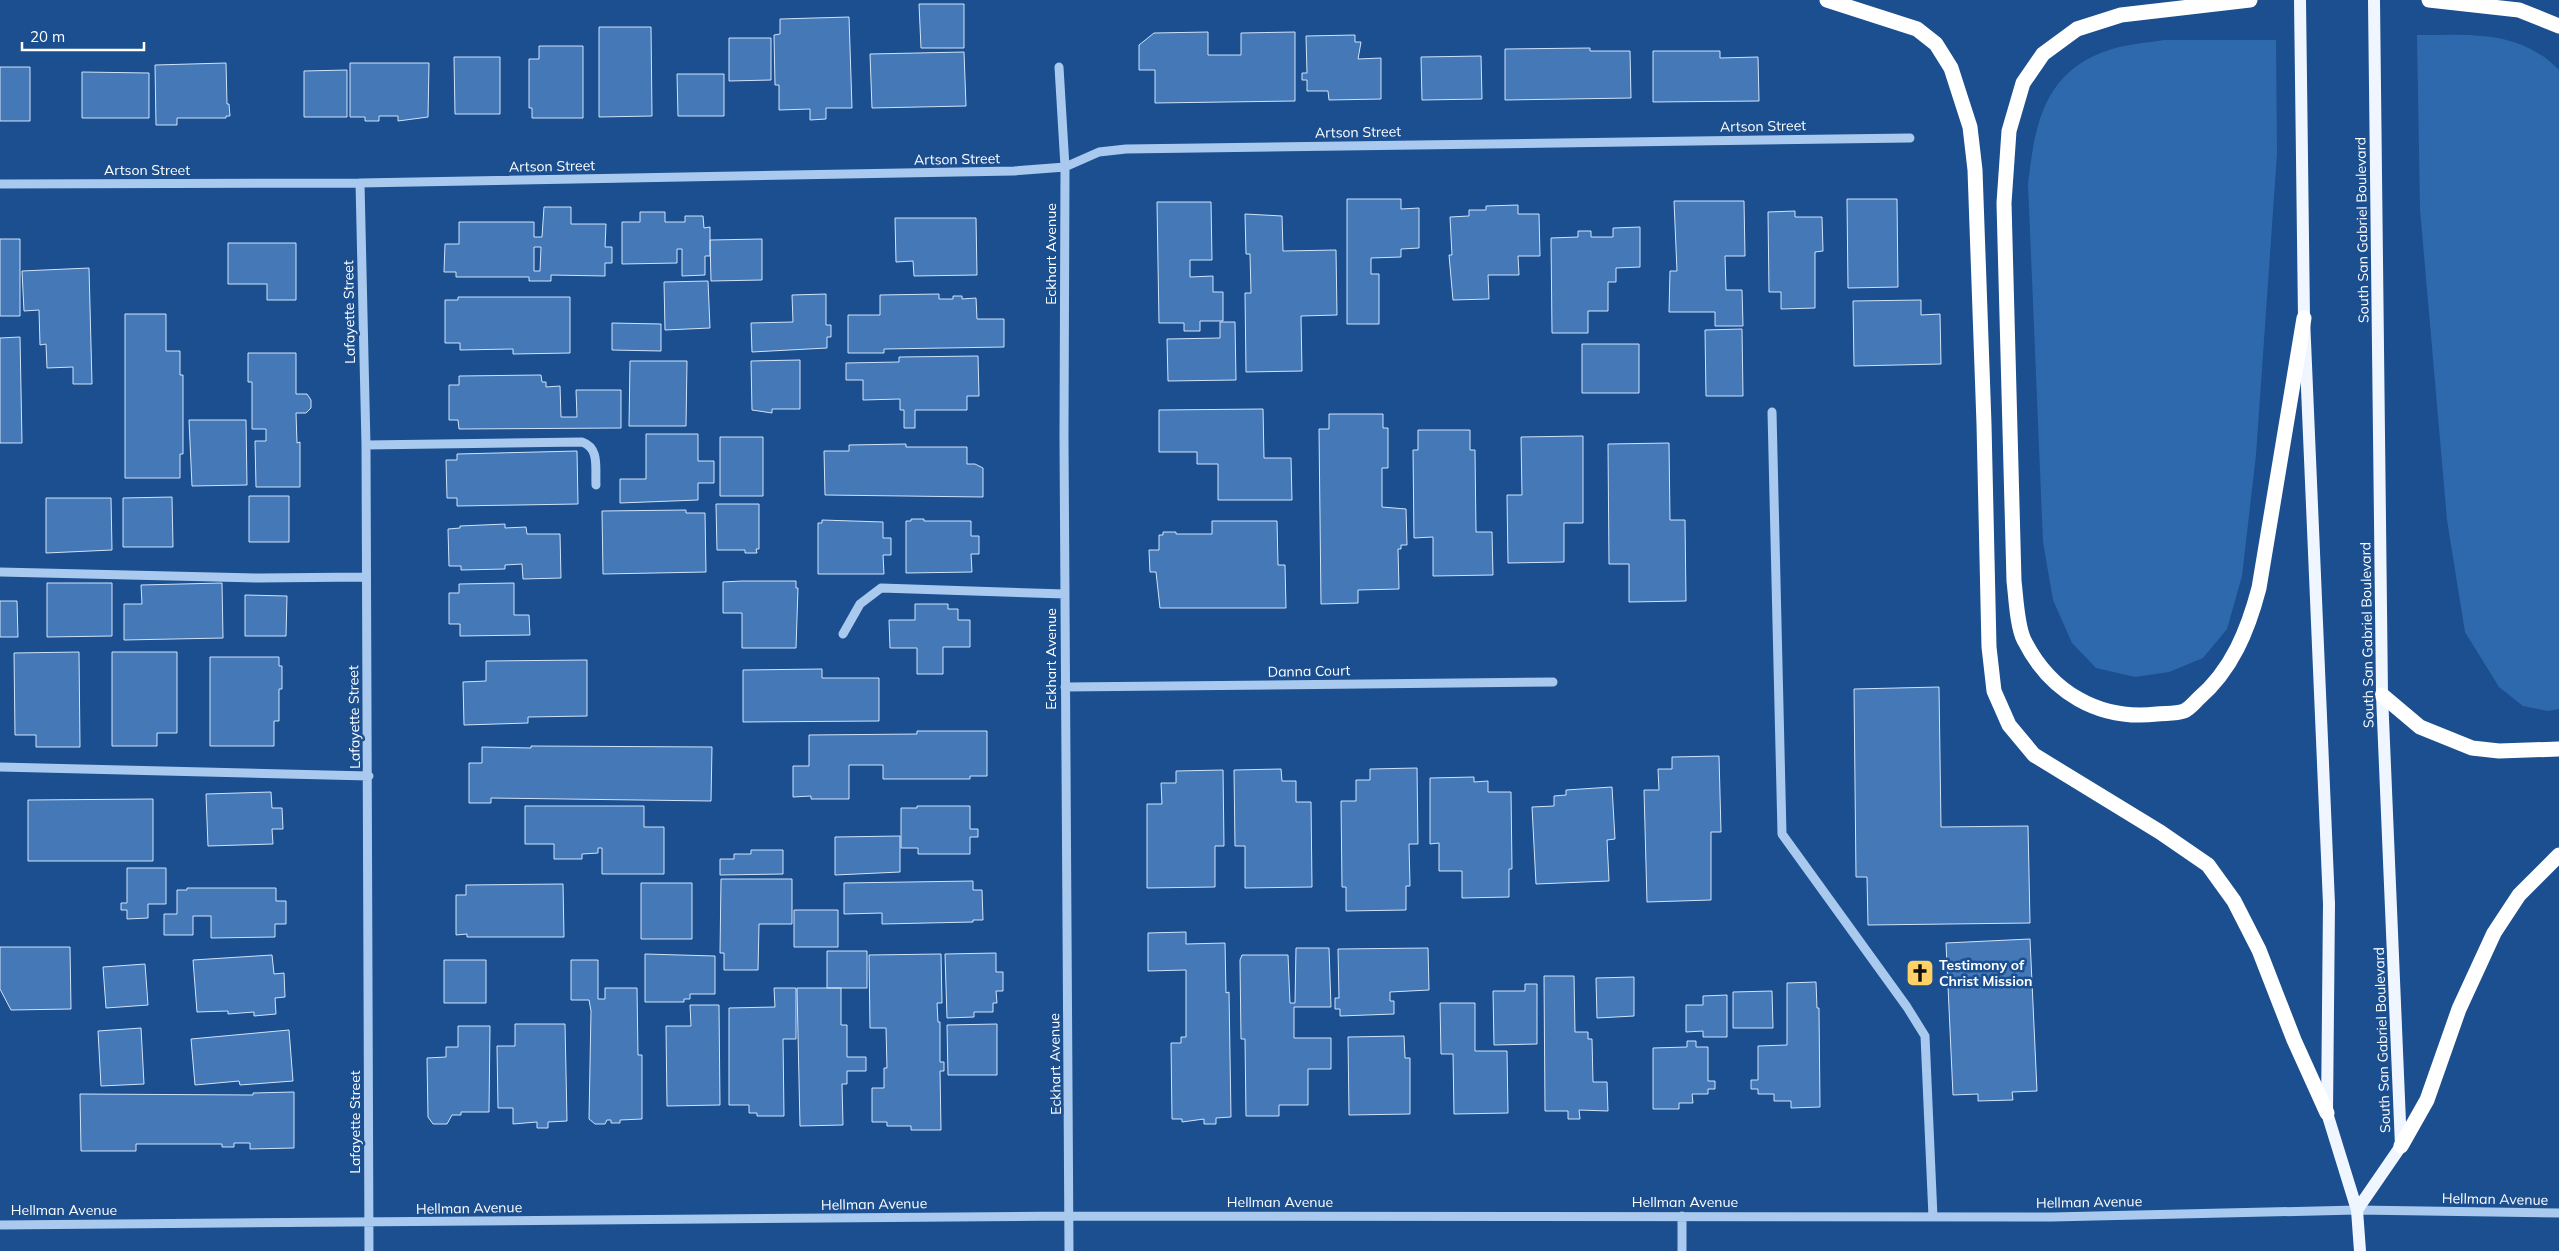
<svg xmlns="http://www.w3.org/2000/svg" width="2559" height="1251" viewBox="0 0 2559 1251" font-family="Mulish,sans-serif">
	<rect width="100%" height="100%" fill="#1b4f8f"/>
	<path fill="#2e69ad" d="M2417 35C2469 35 2519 29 2559 70V709L2548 711 2523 706 2499 687 2465 632 2447 520 2420 209Z
		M2164 40H2276L2277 154 2256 455 2242 576 2227 629 2203 658 2169 672 2135 677 2096 668 2072 643 2053 600 2043 542 2028 184C2035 123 2044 70 2112 49 2128 44 2147 43 2164 40Z"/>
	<path fill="#4478b7" stroke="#cfe3fa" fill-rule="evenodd" d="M919 4H964V48H921Z
		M849 17 852 108H826V119L810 120V109L779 110V85H775L774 35 780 34V19Z
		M599 27H651L652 116 599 117Z
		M1208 32V55H1241V33L1295 32V101L1155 103V70H1139V45L1154 33Z
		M1355 35V42H1361L1358 59 1381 58V99L1329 100 1328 91H1307V80H1302V73H1307L1306 36Z
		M729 38H771V80L729 81Z
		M539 46H583V118H532V108H529V59H539Z
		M1590 48V51H1630L1631 98 1505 100V49Z
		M1653 51H1720V58L1758 57 1759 101 1653 102Z
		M964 52 966 106 872 108 870 54Z
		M1481 56 1482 99 1422 100 1421 57Z
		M454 57H500V114H455Z
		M226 63 227 104H229L230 116H226V118H177V125H156L155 65Z
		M350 63H429L428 117 398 121V116H379V121H365V117H350Z
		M0 67H30V121H0Z
		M347 70V117H304V71Z
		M82 72 149 73V118H82Z
		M677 74H724V116H678Z
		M1347 199H1401V209L1419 208V248L1401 249V257L1371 258V274H1379V324H1347Z
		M1847 199H1897L1898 287 1848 288Z
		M1674 201H1744L1745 256H1725L1726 290H1742L1743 326H1715V312H1669L1670 271H1677Z
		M1157 202H1211L1212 260H1190V277L1213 276V292H1223V321H1200V331H1184V323H1159Z
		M1518 205V214H1539L1540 256H1518L1519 275H1488L1489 299 1453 300 1449 255H1452L1450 217 1469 216V210H1486V206Z
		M544 207H571V224H606L605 247H612V263H605V276L551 275V281H529V277H456V272H444L445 244H459V222H534V237H542ZM534 247H541L540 271H534Z
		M1795 211V217H1822L1823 251 1815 252V308L1781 309V292H1769L1768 212Z
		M640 212H665V222H685V216H703L704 228 710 227V256H705V275L682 276V249H677V263L622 264V222H640Z
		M1245 214 1282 216 1283 251 1336 250 1337 315 1301 316 1302 371 1246 372 1245 293H1251L1250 254H1246Z
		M895 218H976L977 275 914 276 913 261 896 262Z
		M1640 227V267L1616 268V282H1608V311H1588V333H1552L1551 238 1578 237V231H1591V237H1613V228Z
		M0 239H20V316H0Z
		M762 239V280L711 281 710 240Z
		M228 243H296V300H267V284H228Z
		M89 268 92 384H73V367L47 368 46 344 40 345 39 310 24 311 22 271Z
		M708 281 710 328 665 330 664 282Z
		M826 294V325H831V337H827V348L752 352 751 323 793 322 792 295Z
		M939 294V299H953V296H962V299L976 298 977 319H1004V347L884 349V353H848V315H880V295Z
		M458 297H570V353L513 354V349L460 350V343H445V300H458Z
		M1921 300V315L1940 314 1941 364 1854 366 1853 301Z
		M125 314H166V351H180V375H183V454H180V478H125Z
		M1220 322H1235L1236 380 1168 381 1167 339 1220 338Z
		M612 323 661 324V351L612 350Z
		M1742 329 1743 396H1706L1705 330Z
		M20 337 22 443H0V338Z
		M1582 344H1639V393H1582Z
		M248 353H296V394H307L311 400V408L306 413H296L297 443 300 442V487H256L255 441H266V429H252V382H248Z
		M978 356 979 396H967V410H915V428H904V410H900V399L863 400V380H846V363L899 362V357Z
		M800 360V409H772V413L752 410 751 361Z
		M630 361H687L686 426H629Z
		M541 375 542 382H546V387L560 386 561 417H577L576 390H621V428L459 429 458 420H449V385H459V376Z
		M1263 409 1264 458H1291L1292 500H1218V464H1197V452H1159V410Z
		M1329 414H1383V428H1388V468H1382V507L1406 509 1407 545H1401V549H1398L1399 589 1358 590V603L1321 604 1319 429H1329Z
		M189 420H246L247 485 192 486Z
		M1418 430H1470V450H1475L1476 532H1492L1493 575 1433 576V537L1414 538 1413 450H1418Z
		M646 434H698V461H714V483H698V500L620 503V479H646Z
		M1583 436V523H1564V562L1508 563 1507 495H1522L1521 437Z
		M720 437H763V496H720Z
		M1669 443 1670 520H1685L1686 601 1629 602V564H1609L1608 444Z
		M906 444V447H967V464H975L983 468V497L825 495 824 451H849V445Z
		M577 451 578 504 457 506V498H447L446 460H457V454Z
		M249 496H289V542H249Z
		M172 497 173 547H123V498Z
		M46 498H111L112 550 46 553Z
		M716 504H759V549H756L757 553H745V550H717Z
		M686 510V513H705L706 572 603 574 602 511Z
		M911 519H924V521H971V536H979V554H971L972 572 906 573V521H911Z
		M822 520 883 522V538H891V555H883L884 574H818V523H822Z
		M1212 521H1277L1278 565H1285L1286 608H1160L1156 572H1150L1149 550H1159V535H1163V532H1176V534H1212Z
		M505 524V528L526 527 527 534H560L561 578 523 579 522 564 505 565V569L461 570V566H449L448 529 460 528V526Z
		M742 581H796V588H798L796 648H742V613H723V582Z
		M47 583H112V636L47 637Z
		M222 583 223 638 124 640V604H142L141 585Z
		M514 583V615H529L530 635 460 636V624H449V593H459V584Z
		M245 595 287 596 286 636H245Z
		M0 601H17L18 637H0Z
		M915 604H948V609H958V620H970V647H943V674H917V648H890L889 620H915Z
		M79 652 80 747H36V735H15L14 653Z
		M112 652H177V733H157V746H112Z
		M210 657H279V666H282V689H279V721H274V746H210Z
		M587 660V716L528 717V723L464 725 463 682 486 681V661Z
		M822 669V678H879V721L743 722V670Z
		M1939 687 1941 827 2028 826 2030 923 1868 925 1867 877H1856L1854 689Z
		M917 731H987V776H970V779H883V765H849V799H811V796L793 797V766H809V735L917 734Z
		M531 746 712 747 711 801 491 798V803H469V763H482V747L531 748Z
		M1719 756 1721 832H1711V900L1647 902 1644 790H1659L1658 769H1672V757Z
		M1417 768 1418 844H1409L1410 886H1406V910L1346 911V887H1342L1341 801H1356V780H1370V769Z
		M1281 769 1282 781H1296V802H1311L1312 887 1245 888V846H1235L1234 770Z
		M1223 770 1224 846H1215V887L1147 888V804H1162L1161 783H1176V771Z
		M1474 777V782L1488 781V792H1511L1512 869H1509V897L1462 898V871H1439V843L1430 844V778Z
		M1612 787 1615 839 1607 840 1609 881 1536 884 1532 807 1554 806V796L1566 795V790Z
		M271 792 272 808H282L283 829H272L273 844 208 846 206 794Z
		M153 799V861H28V800Z
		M525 806H644V827H664V874H602V848H598V853L582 854V859H554V844H525Z
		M917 806H970V829H978V837H970V854H918V848H901V808H917Z
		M900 836V872L835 875V837Z
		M751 850H783V874L720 875V859H734V854H751Z
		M127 868H166V904H148V918L127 919V910H121V903H127Z
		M721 879H792V924H759L758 970H724V953H720Z
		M973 881V890H982L983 920H973V922L882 924V913L844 914V883Z
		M641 883H692V939H641Z
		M563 884 564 937H467V934L456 935V895H466V885Z
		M187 888H276V901H286V924H275V937L211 938V916H193V935H164V914H177V890H187Z
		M794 910H838V947H794Z
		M1186 932V944L1225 943 1226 993 1229 992 1231 1117 1216 1118V1124H1204V1119L1182 1122V1119H1172L1171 1043H1181V1037H1186V970L1148 971V933Z
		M2030 939 2037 1091 2012 1092 2013 1100 1978 1101V1094L1953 1095 1946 943Z
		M0 947H70L71 1009 11 1010 0 989Z
		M1296 948H1329L1331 1007H1294V1038H1331V1069H1308V1105H1279V1116H1246L1245 1039H1241L1240 960 1242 955H1288L1290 1003H1295Z
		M1428 948 1429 990 1390 992V1001H1394V1014L1340 1016V1009H1335V998H1339L1338 949Z
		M827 951H867V988H827Z
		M996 953V972H1003V991H996L997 1003H993V1012H974V1017L947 1018 945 954Z
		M645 954 715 956V994H690V999H684V1002H645Z
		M941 954 942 1003H937L938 1022H940V1062H944V1071H940L941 1130H911V1126H887V1122H872V1088H884V1068H887L886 1028H870L869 955Z
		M272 955 274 974 284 973 285 997 275 998 276 1014 254 1016V1012L228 1014V1011L197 1012 193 960Z
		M444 960H486V1003H444Z
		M571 960H598V999H605V988H637L638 1055H642V1119L620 1120V1123H611V1120H607L605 1124H595L589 1119 591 1011 589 1000H571Z
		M145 964 148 1005 106 1008 103 967Z
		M1544 976H1574L1575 1032H1588V1039H1592L1593 1082H1607L1608 1111 1579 1110 1580 1119H1568V1111H1545Z
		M1634 977V1016L1597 1018 1596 978Z
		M1816 982 1817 1008H1819L1820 1107 1791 1108V1101H1774V1094H1758V1089H1751V1080H1758V1046L1787 1045V983Z
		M1525 984H1537V1044L1494 1045 1493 991H1525Z
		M774 988H796V1039H783L784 1116H757V1113H749V1105H729V1008L775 1007Z
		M797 988H841V1025H847V1057H866V1071H847V1084H842L843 1125 800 1126Z
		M1772 991 1773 1028H1733V992Z
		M1727 995V1037H1703V1031L1686 1032V1005H1703V996Z
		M1440 1003H1475V1051H1507L1508 1113 1454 1114 1453 1054H1441Z
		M690 1005H719L720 1105 667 1106 666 1026H691Z
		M515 1024H565L567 1121 548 1122V1128H537V1122L513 1124V1108H498L497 1046H515Z
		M997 1024V1075H948L947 1025Z
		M458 1026H490L489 1112H461V1115H452L447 1124H433L428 1117 427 1058 446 1057V1047H458Z
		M141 1028 144 1084 101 1086 98 1031Z
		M289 1030 293 1081 240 1085 239 1081 195 1085 191 1039Z
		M1404 1036 1405 1058H1410V1114L1349 1115 1348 1037Z
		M1687 1041H1696V1047H1708V1081H1715V1089H1708V1094H1692L1693 1103H1679V1109H1653V1048L1687 1047Z
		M294 1092V1148L250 1149V1143H234V1147H222V1144H136V1151H81L80 1094 253 1095V1093Z"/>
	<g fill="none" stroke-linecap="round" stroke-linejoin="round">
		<path stroke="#a9c9ee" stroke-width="9" d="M1059 67 1065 167 1064 437 1069 1251
			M360 183 366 445 369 1251
			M0 184 360 183 1014 171 1065 167 1099 152 1126 149 1910 138
			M1772 412 1782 834 1907 1007 1925 1036 1933 1217
			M366 445 582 442C600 448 595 468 596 485
			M0 572 259 578 365 577
			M843 634 860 604 881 588 1065 594
			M1065 687 1553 682
			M0 767 369 776
			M1682 1216V1251
			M0 1225 1069 1216 2052 1217 2357 1210 2559 1213"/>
		<path stroke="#f0f6ff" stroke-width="12" d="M2300 0 2304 318 2329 904 2327 1113 2357 1210 2360 1251
			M2357 1210 2401 1146 2382 695 2374 0"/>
		<path stroke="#fff" stroke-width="15" d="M1827 0 1917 29 1936 44 1951 68 1970 127 1975 170 1984 424 1989 647 1994 691 2009 725 2034 755 2160 832 2208 865 2234 901 2259 950 2294 1040 2327 1113
			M2250 0 2121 15 2077 29 2043 54 2023 83 2009 131 2004 203 2014 581C2016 597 2017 626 2024 640 2050 692 2099 721 2157 714 2165 713 2176 714 2184 711 2189 709 2194 703 2198 699 2232 670 2248 630 2259 588L2304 318
			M2429 0 2519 10 2559 26
			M2382 695 2420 727 2472 748 2499 751 2559 749
			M2401 1146 2427 1100 2459 1009 2494 933 2519 895 2559 855"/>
	</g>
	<defs>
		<symbol id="church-square" viewBox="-11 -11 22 22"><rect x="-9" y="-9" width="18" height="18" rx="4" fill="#ffd166" stroke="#1b4f8f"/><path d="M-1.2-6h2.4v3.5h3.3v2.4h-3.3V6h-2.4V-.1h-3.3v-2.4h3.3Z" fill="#111"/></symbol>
	</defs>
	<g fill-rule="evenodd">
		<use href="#church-square" x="1904" y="957" width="32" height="32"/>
	</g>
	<g text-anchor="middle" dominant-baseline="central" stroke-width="5" stroke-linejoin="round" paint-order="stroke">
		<g font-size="14" fill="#fff" stroke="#1b4f8f">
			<text transform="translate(1763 126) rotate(-1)">Artson Street</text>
			<text transform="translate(1358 132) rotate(-1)">Artson Street</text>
			<text transform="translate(957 159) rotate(-1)">Artson Street</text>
			<text transform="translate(552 166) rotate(-1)">Artson Street</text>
			<text x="147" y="170">Artson Street</text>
			<text transform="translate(2362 230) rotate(-91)">South San Gabriel Boulevard</text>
			<text transform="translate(1051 254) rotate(-90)">Eckhart Avenue</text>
			<text transform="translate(349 312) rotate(-91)">Lafayette Street</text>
			<text transform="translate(2367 635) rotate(-91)">South San Gabriel Boulevard</text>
			<text transform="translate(1051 659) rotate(-90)">Eckhart Avenue</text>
			<text transform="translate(1309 671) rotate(-1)">Danna Court</text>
			<text transform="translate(354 717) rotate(-91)">Lafayette Street</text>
			<text transform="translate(2382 1040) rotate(-92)">South San Gabriel Boulevard</text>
			<text transform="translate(1055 1064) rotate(-91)">Eckhart Avenue</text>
			<text transform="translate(355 1122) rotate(-90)">Lafayette Street</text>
			<text transform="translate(2495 1199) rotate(1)">Hellman Avenue</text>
			<text x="1280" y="1202">Hellman Avenue</text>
			<text x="1685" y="1202">Hellman Avenue</text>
			<text transform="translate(2089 1202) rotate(-1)">Hellman Avenue</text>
			<text transform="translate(874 1204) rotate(-1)">Hellman Avenue</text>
			<text transform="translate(469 1208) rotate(-1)">Hellman Avenue</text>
			<text x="64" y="1210">Hellman Avenue</text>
		</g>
		<g font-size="14" font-weight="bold" fill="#fff" stroke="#1b4f8f" text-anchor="start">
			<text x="1939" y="965">Testimony of<tspan x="1939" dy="16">Christ Mission</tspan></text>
		</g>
	</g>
	<path d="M22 42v8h122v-8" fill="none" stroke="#ffffff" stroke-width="2.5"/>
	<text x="30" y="42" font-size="15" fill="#ffffff" stroke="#1b4f8f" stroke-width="4" paint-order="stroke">20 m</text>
</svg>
